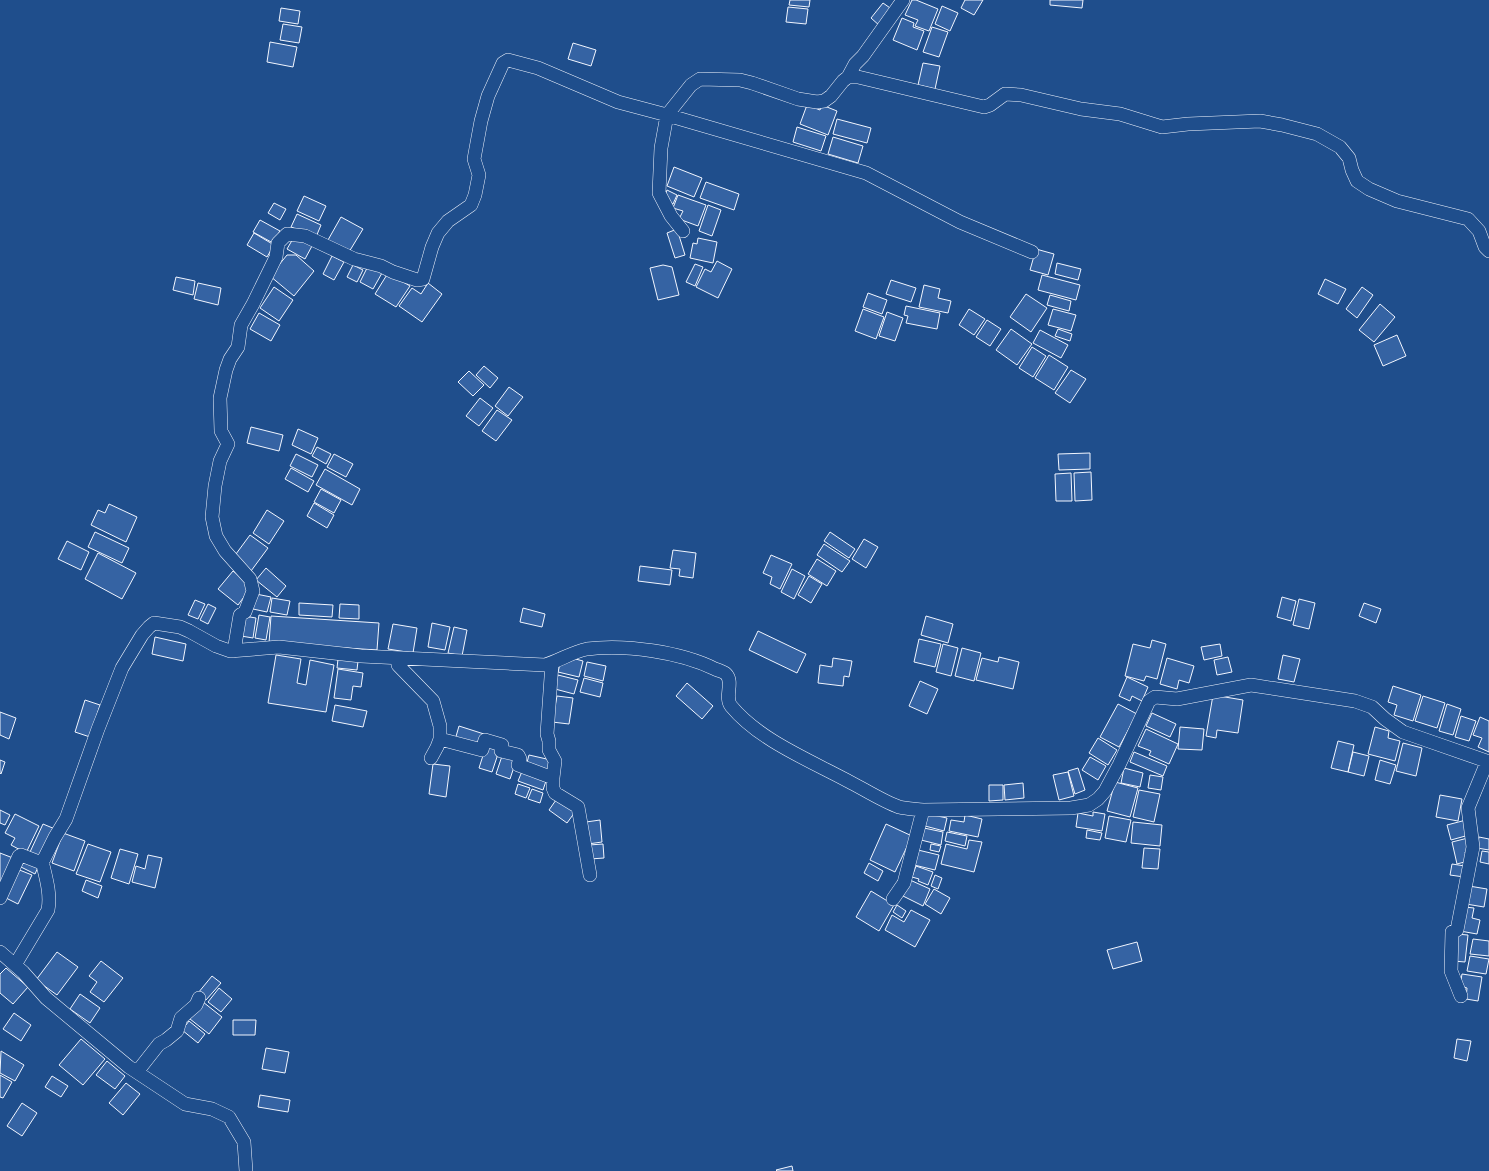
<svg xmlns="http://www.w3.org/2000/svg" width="1489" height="1171" viewBox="0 0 1489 1171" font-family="Figtree,sans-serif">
	<rect width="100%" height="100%" fill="#1f4e8c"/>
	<path fill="#3563a3" stroke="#f2f6ff" d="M790 0H810L809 7 789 5Z
		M912 0H916L938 9 929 31 915 26 918 20 905 15Z
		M965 0H983L974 15 961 8Z
		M1050 0H1083L1082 8 1050 5Z
		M883 3 893 10 880 26 871 18Z
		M942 6 958 13 950 31 935 24Z
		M788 7 808 9 806 24 786 22Z
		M281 8 300 11 298 24 279 21Z
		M902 18 914 23 913 27 924 31 917 50 893 40Z
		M283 24 302 27 299 43 280 40Z
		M932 27 948 32 939 57 923 52Z
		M270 42 297 47 293 67 267 62Z
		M573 43 596 50 591 66 568 59Z
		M923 63 940 66 935 89 918 85Z
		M807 105 820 110 822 105 837 111 828 135 800 124Z
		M837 119 871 128 867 143 833 134Z
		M797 127 826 136 821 151 793 142Z
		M833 137 863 146 858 163 828 154Z
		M674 167 702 178 694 197 667 186Z
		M706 182 739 194 734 210 700 198Z
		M667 190 677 195 673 204 663 200Z
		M678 195 706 205 698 226 679 219 683 211 673 208Z
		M304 196 326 206 319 221 297 211Z
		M274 203 286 209 280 220 268 213Z
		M708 205 721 210 712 236 699 231Z
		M297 214 321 225 316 237 291 227Z
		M341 217 363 229 349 252 328 240Z
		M260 220 280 231 273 243 253 232Z
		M677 229 685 255 675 258 667 233Z
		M254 233 274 245 267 257 247 245Z
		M294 237 312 246 305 259 287 249Z
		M698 238 717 242 713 263 690 258 693 243 697 244Z
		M1036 249 1054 254 1048 275 1030 270Z
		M287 255H296L314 271 294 296 270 276Z
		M332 256 344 262 334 280 323 274Z
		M717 261 732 269 718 298 696 287 705 269 711 272Z
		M1057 263 1081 269 1078 280 1055 274Z
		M695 264 703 267 695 286 686 282Z
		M353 265 363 270 357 282 347 277Z
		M663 265 672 267 679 295 658 300 650 268Z
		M368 266 382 273 373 289 360 282Z
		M388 273 410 286 396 307 375 294Z
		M1042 275 1080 285 1076 300 1038 290Z
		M176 277 195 281 193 295 173 290Z
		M1325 279 1346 289 1338 304 1318 294Z
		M891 280 916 288 911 302 886 294Z
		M198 283 221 288 218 305 194 299Z
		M428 283 442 294 422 322 399 306 412 288 421 294Z
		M924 285 940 289 938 298 951 301 948 313 919 307Z
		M274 287 293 300 279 321 260 308Z
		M1362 287 1373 295 1357 318 1346 309Z
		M868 293 887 300 882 314 863 307Z
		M1026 294 1047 308 1031 332 1010 317Z
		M1050 295 1071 301 1069 311 1047 305Z
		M1380 304 1395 317 1374 342 1359 330Z
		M906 306 940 313 937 329 906 323 908 316 904 315Z
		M863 309 884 317 876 339 855 331Z
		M969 309 985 319 974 335 959 325Z
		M1053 309 1076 315 1071 331 1048 325Z
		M887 312 903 318 895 341 879 336Z
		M259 313 280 325 271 341 250 329Z
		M987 320 1001 329 990 346 976 337Z
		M1011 329 1032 344 1017 365 996 350Z
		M1058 329 1072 334 1070 341 1055 336Z
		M1040 330 1068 345 1061 358 1033 343Z
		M1397 335 1406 356 1383 366 1374 345Z
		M1032 347 1046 356 1033 377 1019 368Z
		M1049 355 1068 367 1054 390 1035 378Z
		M484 366 498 378 490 388 476 375Z
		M1071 370 1086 379 1070 403 1055 393Z
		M469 371 484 385 473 396 458 382Z
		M509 387 523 397 508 416 495 406Z
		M480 398 493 408 479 426 466 416Z
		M497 410 512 420 496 441 482 431Z
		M251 427 283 435 279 451 247 443Z
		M298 429 318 438 311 454 292 445Z
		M317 447 331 454 326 464 312 456Z
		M1090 453V469L1059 470 1058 454Z
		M296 454 318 465 312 477 290 466Z
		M334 454 353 464 346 477 327 467Z
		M291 468 314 481 308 492 285 479Z
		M325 469 360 489 352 505 316 485Z
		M1091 472 1092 500 1075 501 1074 473Z
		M1071 473 1072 501H1056L1055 474Z
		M321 489 341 500 334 513 314 502Z
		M314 503 334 515 327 528 307 516Z
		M109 504 137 517 126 542 91 525 98 510 105 513Z
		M267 510 284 521 269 544 253 533Z
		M95 532 129 548 122 563 88 547Z
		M830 532 855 549 849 558 824 541Z
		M250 535 268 548 251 571 233 558Z
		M864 539 878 547 866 568 852 559Z
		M67 541 89 552 81 570 58 559Z
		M824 544 850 561 842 572 817 555Z
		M673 550 696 553 693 578 679 576 680 569 670 568Z
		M98 553 136 573 122 599 85 579Z
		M771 555 792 564 780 589 770 584 772 577 763 573Z
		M817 559 836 571 827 586 808 574Z
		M640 566 672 570 670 585 638 581Z
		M266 568 286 586 277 597 256 580Z
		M792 569 805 576 794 599 781 592Z
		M233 571 248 583 249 590 238 605 218 589Z
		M809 576 822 584 811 603 798 595Z
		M256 594 271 597 267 612 253 609Z
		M1282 597 1296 601 1291 621 1277 617Z
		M272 598 290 601 287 615 270 612Z
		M1299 599 1315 603 1309 629 1293 625Z
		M195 600 205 604 198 619 188 615Z
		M299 603 333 605 332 617 299 615Z
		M1364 603 1381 609 1376 623 1359 616Z
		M208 604 216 608 208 624 200 620Z
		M340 604 359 605V619L339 618Z
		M523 608 545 614 542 627 520 622Z
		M259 615 270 617 266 640 255 638Z
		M244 616 256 618 253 638 241 636Z
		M271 616 379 623 377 650 269 643Z
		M926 616 953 624 948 643 921 635Z
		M432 623 450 627 445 650 428 647Z
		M393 624 417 628 413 653 388 649Z
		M454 627 467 630 462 656 448 653Z
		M758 631 806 654 797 673 749 650Z
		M155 637 186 644 183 661 152 654Z
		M919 639 941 644 935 667 914 662Z
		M1152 640 1166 644 1157 679 1146 676 1144 681 1125 676 1133 644 1150 648Z
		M943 644 958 648 951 676 936 672Z
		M1220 644 1222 656 1204 660 1201 647Z
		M962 648 981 653 974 681 955 676Z
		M276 655 301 659 297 683 306 685 310 660 334 665 326 712 268 703Z
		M1283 655 1300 659 1294 682 1278 679Z
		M999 657 1019 662 1013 689 976 680 982 658 998 662Z
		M1228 657 1232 672 1217 675 1214 660Z
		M572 658 583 661 579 677 558 672 560 664Z
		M833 658 852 661 849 677 844 676 843 686 818 683 820 665 832 667Z
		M1167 658 1194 666 1189 683 1179 680 1177 689 1160 684Z
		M338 659 358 661 357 670 337 668Z
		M587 662 606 666 603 681 584 676Z
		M338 669 363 673 361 687 353 686 351 700 334 698Z
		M558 675 578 680 574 694 555 689Z
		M1127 677 1148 687 1142 701 1132 696 1130 701 1119 696Z
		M584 678 603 683 600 697 580 692Z
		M920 681 938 689 927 714 909 706Z
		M687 683 713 706 702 719 676 696Z
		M1393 686 1421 695 1413 721 1394 715 1397 705 1388 702Z
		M1213 695 1243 700 1238 733 1217 730 1216 738 1206 736Z
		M557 696 573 698 569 724 552 722Z
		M1423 696 1445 703 1437 728 1415 721Z
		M85 700 100 705 90 737 75 732Z
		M1118 704 1137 714 1119 747 1100 737Z
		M1447 704 1461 709 1453 735 1439 731Z
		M335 705 367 711 363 727 332 721Z
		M0 712 16 718 9 739 0 735Z
		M1152 713 1176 724 1170 737 1146 726Z
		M1461 716 1476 721 1469 741 1455 737Z
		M1480 717 1489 721V752L1478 747 1482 738 1473 735Z
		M459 726 484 734 480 747 455 740Z
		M1180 727 1204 729 1202 750 1178 749Z
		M1375 727 1389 731 1388 738 1400 741 1395 761 1368 754Z
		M1146 729 1178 744 1169 764 1149 755 1151 751 1138 746Z
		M1098 738 1117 750 1108 765 1089 753Z
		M1338 741 1354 745 1348 772 1331 768Z
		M487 743 500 748 492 772 479 768Z
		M1403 743 1422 748 1416 776 1396 771Z
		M1134 752 1167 766 1163 776 1130 762Z
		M1353 752 1369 756 1364 776 1348 772Z
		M503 753 517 758 510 779 496 774Z
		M529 755 551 760 547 772 526 766Z
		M1090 757 1106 766 1098 780 1082 770Z
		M0 760 5 762 1 774 0 773Z
		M1380 760 1396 765 1390 784 1375 780Z
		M433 764 450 766 446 797 429 794Z
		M1078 768 1085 790 1075 794 1068 771Z
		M1124 768 1143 773 1140 787 1121 783Z
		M523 769 547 778 543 790 518 781Z
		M1068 772 1074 796 1059 800 1053 775Z
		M1150 775 1163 777 1161 790 1148 788Z
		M1115 782 1138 788 1130 817 1107 811Z
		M1023 783 1024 798 1005 800 1004 785Z
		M518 784 530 788 526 798 515 794Z
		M989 785H1003V800L989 801Z
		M532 789 543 793 540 803 528 799Z
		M1139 790 1160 794 1154 822 1133 817Z
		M1440 795 1462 799 1458 821 1436 817Z
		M556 800 575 812 567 823 549 810Z
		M0 810 10 815 5 825 0 823Z
		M1093 812 1105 814 1102 831 1076 827 1078 813 1093 816Z
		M15 814 39 826 26 853 11 845 15 838 5 833Z
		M928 814 947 818 944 831 925 826Z
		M965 815 982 819 978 837 949 831 951 820 964 822Z
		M1109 816 1131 820 1126 842 1105 838Z
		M600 820 602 842 588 844 586 822Z
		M1466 820 1469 835 1451 840 1447 825Z
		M1133 822 1162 825 1160 846 1131 843Z
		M43 824 55 829 42 858 30 852Z
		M886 824 912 836 895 872 870 860Z
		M924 828 943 832 941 845 921 840Z
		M1087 830 1102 833 1100 840 1086 838Z
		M947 832 967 836 965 846 945 841Z
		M63 833 85 841 74 871 52 863Z
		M1479 837 1489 839V850L1477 848Z
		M1468 838 1471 850 1465 852 1468 861 1457 864 1452 842Z
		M969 840 982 842 974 872 941 864 946 844 967 849Z
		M88 844 111 852 100 882 76 874Z
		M603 844 604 858 590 859 589 845Z
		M931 844 941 846 939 852 930 850Z
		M1144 848 1160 849 1158 869 1142 868Z
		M120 849 138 854 129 884 111 878Z
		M918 850 939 855 935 870 914 865Z
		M1482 851 1489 852V864L1480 862Z
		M0 853 13 858 0 886Z
		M148 855 162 858 155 888 132 882 136 866 145 869Z
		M25 858 39 865 35 874 21 867Z
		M869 863 883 871 878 881 864 873Z
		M1452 864 1465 866 1464 877 1450 875Z
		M916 866 933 872 928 885 918 881 919 879 912 877Z
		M17 869 32 875 18 904 4 897Z
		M935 875 942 878 938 889 931 886Z
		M86 880 102 886 98 898 82 891Z
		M910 880 930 889 923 906 903 896Z
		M1469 886 1487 889 1484 907 1466 904Z
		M934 889 950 898 941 914 925 904Z
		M871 891 894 905 879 931 856 917Z
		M897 905 906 911 902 918 893 912Z
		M1465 907 1474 908 1472 918 1480 920 1477 934 1460 931Z
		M911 910 930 920 915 947 885 930 892 915 904 922Z
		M1456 934 1468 935 1465 962 1453 961Z
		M1473 939 1489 941V956L1470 954Z
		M1137 942 1142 961 1113 969 1107 950Z
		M57 952 78 967 57 995 36 980Z
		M1470 956 1489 959 1486 974 1467 971Z
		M101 961 123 978 104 1002 90 992 97 982 89 976Z
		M6 968 28 987 13 1004 0 993V974Z
		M1462 974 1482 977 1478 1001 1466 999 1467 988 1460 986Z
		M212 976 221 983 206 1000 198 993Z
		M219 988 232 999 221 1012 208 1002Z
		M80 994 100 1008 90 1023 70 1009Z
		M203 1002 222 1017 209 1034 190 1019Z
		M14 1013 31 1025 21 1041 3 1029Z
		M233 1020H256L255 1035H233Z
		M189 1021 205 1034 198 1043 182 1030Z
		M81 1039 105 1059 83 1085 59 1065Z
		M1457 1039 1471 1041 1467 1061 1454 1058Z
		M266 1048 289 1052 285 1073 262 1069Z
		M1 1051 24 1065 15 1081 0 1073Z
		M107 1061 125 1076 115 1089 96 1075Z
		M0 1075 12 1082 3 1098 0 1097Z
		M52 1076 68 1086 61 1097 45 1087Z
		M126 1083 140 1094 123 1115 109 1103Z
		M260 1095 290 1100 288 1112 258 1107Z
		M22 1103 37 1113 22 1136 7 1126Z
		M792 1166 793 1171H777L776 1170Z"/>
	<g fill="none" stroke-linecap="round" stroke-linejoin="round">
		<defs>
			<path id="minor" d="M848 77 855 64 863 56 903 0
				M683 231 671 216 659 193 661 148 667 115 691 85 700 79 740 80 752 83 798 99 817 102 824 101 831 96 843 81 848 77H858L984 107 990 105 1005 94 1021 95 1081 109 1120 114 1162 127 1188 124 1260 121 1282 125 1317 134 1340 147 1349 158 1352 170 1357 181 1369 189 1397 201 1468 219 1479 231 1485 247 1489 251
				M234 651 240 615 245 612 253 591 250 579 225 551 216 536 212 517 215 486 220 461 228 444 221 431 220 398 226 370 230 359 238 347 241 325 253 304 276 257 278 243 287 234 305 236 354 259 381 266 393 272 417 280 423 279 432 247 438 233 448 221 471 205 475 195 479 175 474 159 481 121 488 96 503 63 508 60 538 68 618 102 667 115 866 173 960 222 1032 252
				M397 658 398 665 433 701 440 726V739L437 747 431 758
				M552 663 547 734 549 741V750L555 761 553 778V788L555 793 578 807 590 875
				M440 739 482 750 485 740 502 745 501 751 518 755 520 759 518 765 553 778
				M0 898 19 856 21 855 39 862 44 859 55 837 66 819 98 729 122 668 142 635 149 627 154 623 180 627 189 631 216 646 230 651 279 647 361 656 545 665C559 661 572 652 587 649 625 644 681 652 715 669 718 670 724 672 726 674 734 682 724 697 731 706 759 740 809 760 848 781 862 788 884 802 899 807 907 809 915 809 923 810L1071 808 1089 805 1098 799 1105 791 1119 765 1149 701 1155 697 1177 699 1251 685 1355 701 1372 707 1385 719 1403 732 1489 762
				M893 899 904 883 923 810
				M0 952 23 972 46 998 129 1067 185 1104 212 1109 229 1117 244 1142 246 1171
				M15 965 48 910C51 894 46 878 42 861
				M1461 996 1451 971 1452 932 1457 930 1473 847 1468 808 1487 762
				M137 1072 159 1044 166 1040 177 1031 181 1018 196 1005 199 998"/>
		</defs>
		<use href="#minor" stroke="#f2f6ff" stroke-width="14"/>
		<use href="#minor" stroke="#1f4e8c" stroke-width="13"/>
	</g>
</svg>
